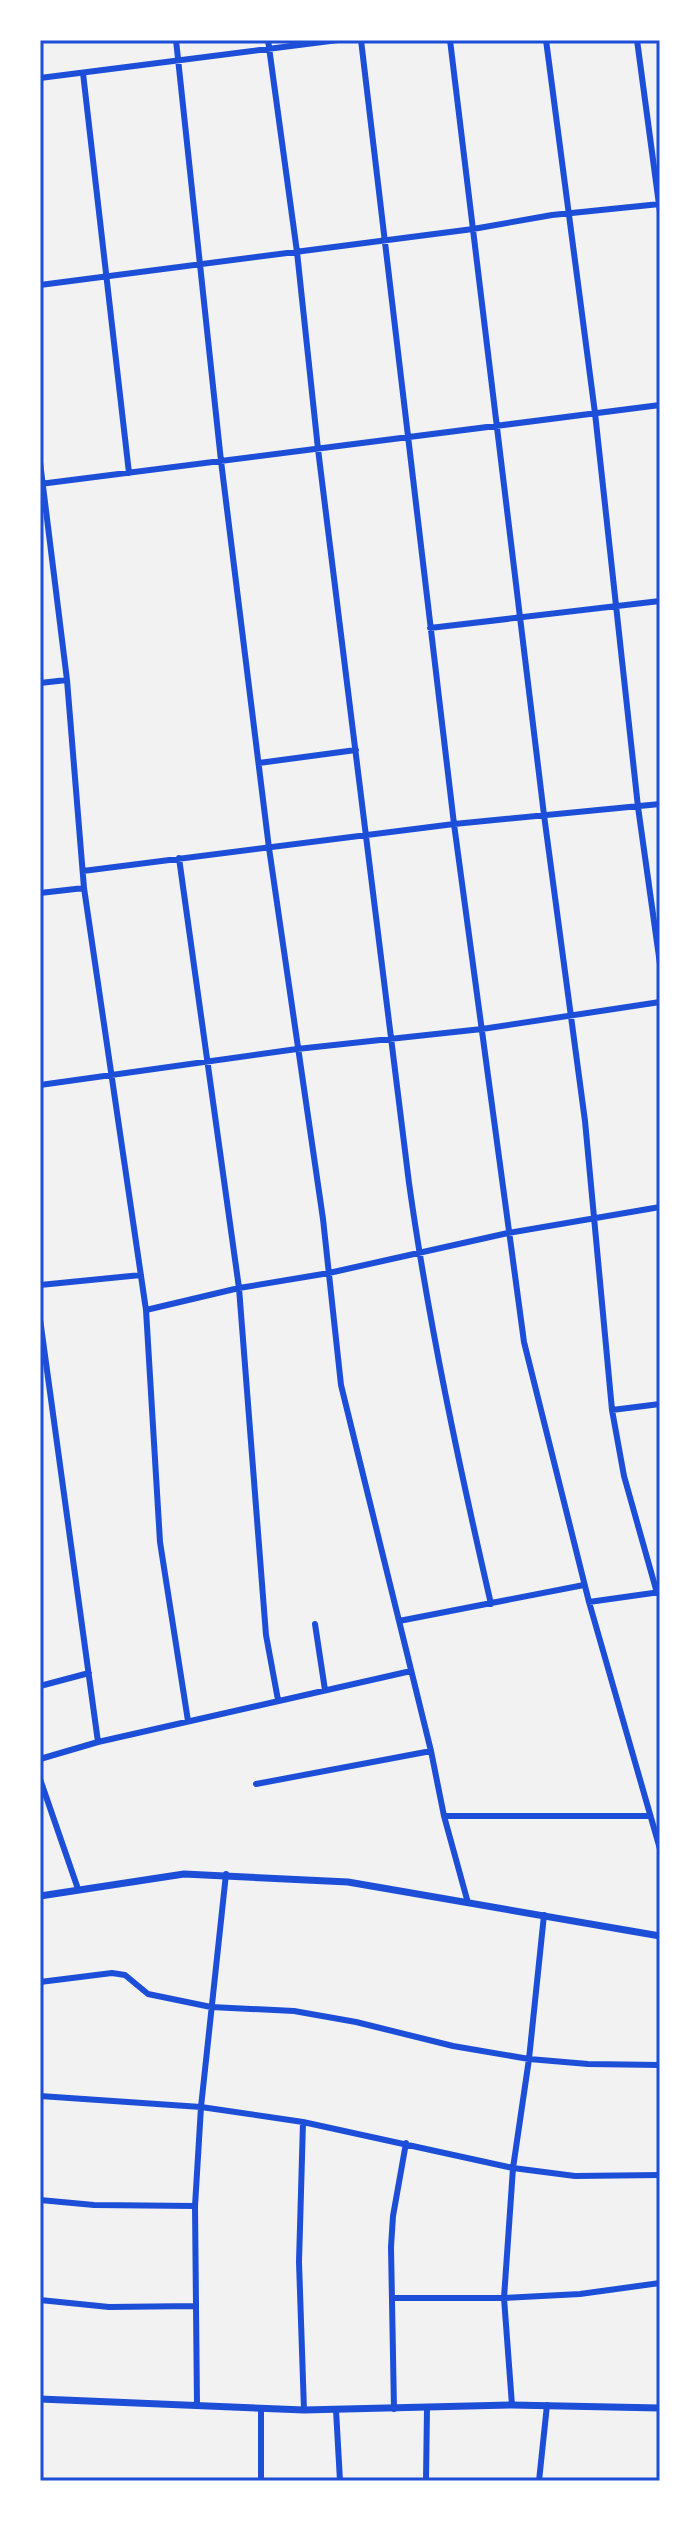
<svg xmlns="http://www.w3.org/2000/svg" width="700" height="2521" viewBox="0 0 700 2521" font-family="Rubik,sans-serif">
	<rect width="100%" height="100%" fill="#f2f2f2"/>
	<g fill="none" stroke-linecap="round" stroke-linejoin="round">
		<path stroke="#1d4ed8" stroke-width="6" d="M176 40 221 461 269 848 323 1219 341 1385 431 1751 444 1816 468 1903
			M268 40 297 252 318 449 409 1183C429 1325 459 1465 491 1604
			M361 40 454 824 524 1342 589 1602 660 1849
			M450 40 544 815 585 1121 612 1410 624 1476 657 1593
			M546 40 595 413 638 807 660 964
			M637 40 660 212
			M83 73 129 473
			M40 78 338 40
			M40 285 473 229 552 215 660 204
			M40 462 67 680 84 888 146 1310 160 1542 188 1721
			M40 484 660 405
			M430 628 660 601
			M40 683 67 680
			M259 763 356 750
			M179 858 239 1288 266 1635 278 1700
			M83 871 454 824 660 804
			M40 893 84 888
			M40 1085 297 1049 482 1029 660 1002
			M40 1285 141 1275
			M146 1310 239 1288 329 1273 508 1233 660 1207
			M40 1319 98 1742
			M612 1410 660 1404
			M589 1602 660 1592
			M399 1621 584 1585
			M315 1624 325 1690
			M40 1686 89 1673
			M40 1759 98 1742 411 1671
			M40 1779 78 1889
			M256 1784 431 1751
			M444 1816H649
			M40 1982 112 1973 125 1975 148 1994 211 2007 294 2011 356 2022 453 2046 529 2059 588 2064 660 2065
			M40 2096 201 2107 303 2122 513 2168 575 2176 660 2175
			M303 2122 299 2262 304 2410
			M40 2200 94 2205 195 2206
			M394 2298H504L580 2294 660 2283
			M40 2300 109 2307 195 2306
			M197 2405 195 2206 201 2107 226 1874
			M512 2405 504 2298 513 2168 529 2059 544 1915
			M394 2409 391 2247 393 2216 406 2143
			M336 2410 340 2481
			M261 2481V2408
			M426 2481 427 2408
			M539 2481 547 2405"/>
		<path stroke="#1d4ed8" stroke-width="7" d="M40 1896 184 1874 348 1882 660 1936
			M40 2399 304 2410 512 2405 660 2408"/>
	</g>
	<rect width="700" height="2521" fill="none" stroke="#ffffff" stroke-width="84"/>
	<rect x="42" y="42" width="616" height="2437" fill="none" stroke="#1d4ed8" stroke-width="3"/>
</svg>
